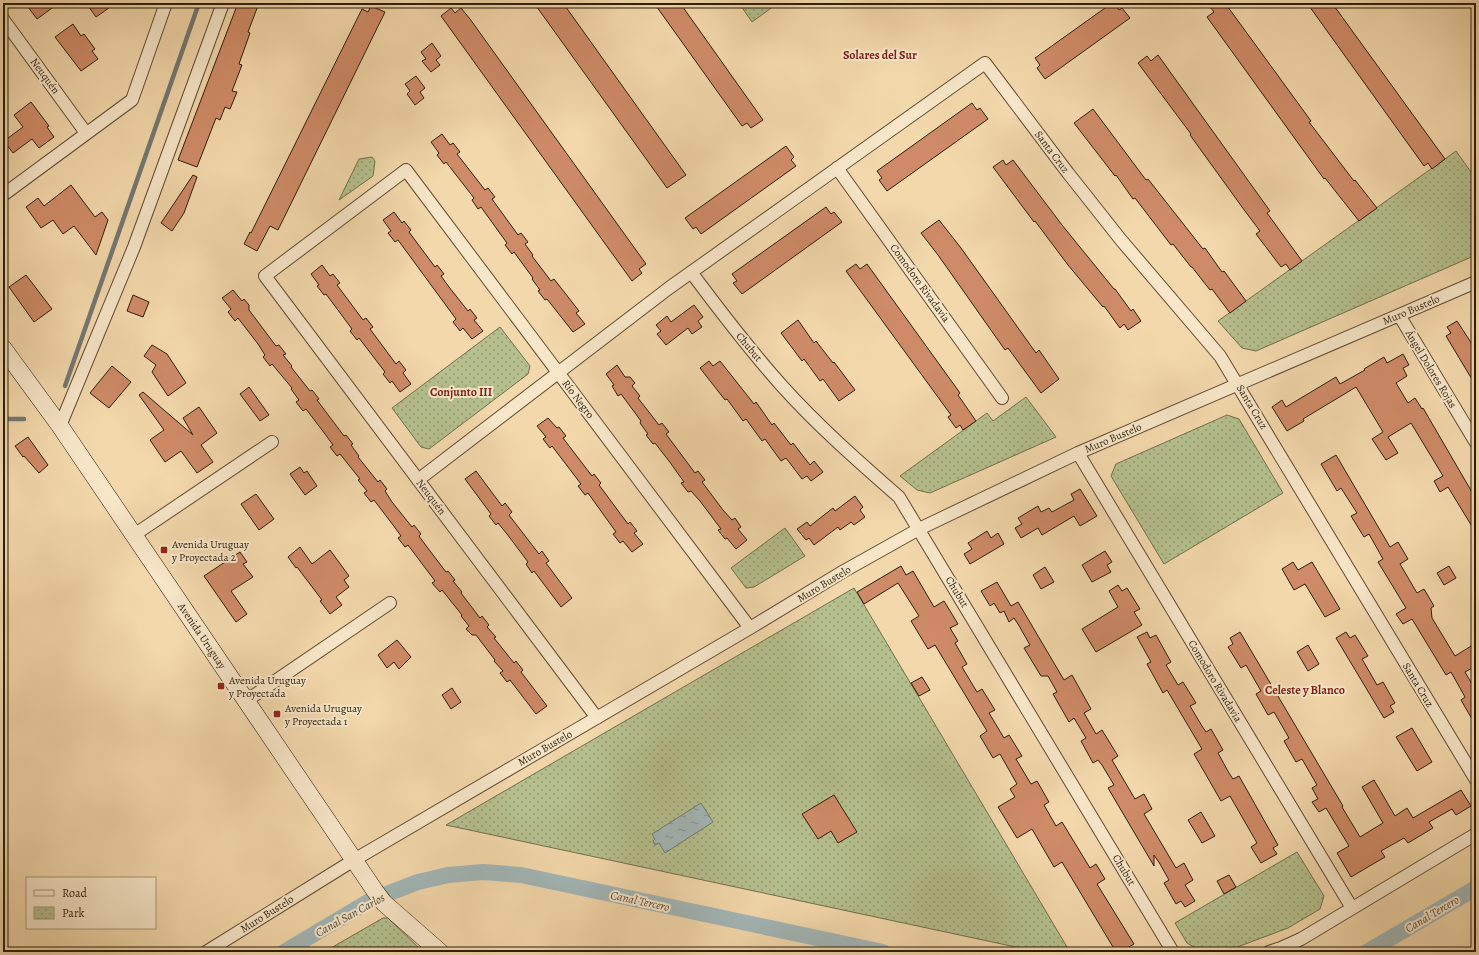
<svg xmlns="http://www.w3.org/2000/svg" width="1479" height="955" viewBox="0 0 1479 955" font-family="Alegreya,serif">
	<defs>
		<pattern id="park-dots" width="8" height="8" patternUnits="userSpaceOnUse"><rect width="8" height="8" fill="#b5c08d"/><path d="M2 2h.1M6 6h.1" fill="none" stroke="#949b71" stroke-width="1.8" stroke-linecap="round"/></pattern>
		<pattern id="water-ripples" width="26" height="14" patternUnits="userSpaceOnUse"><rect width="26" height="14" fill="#a2b6b6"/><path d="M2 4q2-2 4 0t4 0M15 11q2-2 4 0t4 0" fill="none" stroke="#849392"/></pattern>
	</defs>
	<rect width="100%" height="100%" fill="#f3d8ab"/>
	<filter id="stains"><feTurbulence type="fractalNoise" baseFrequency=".005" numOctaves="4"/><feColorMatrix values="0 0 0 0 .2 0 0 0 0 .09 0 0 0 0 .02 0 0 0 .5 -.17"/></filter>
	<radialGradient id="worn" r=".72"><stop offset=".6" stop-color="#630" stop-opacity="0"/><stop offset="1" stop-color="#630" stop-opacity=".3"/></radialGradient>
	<path fill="url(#park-dots)" stroke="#716f4c" d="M739 3H778L752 22Z
		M1456 151 1476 179V255L1256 351 1242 348 1218 321Z
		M372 157 375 161 373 176 339 200 359 159Z
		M500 327 530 366 528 374 429 449 421 447 392 408Z
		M1026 397 1056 437 930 493 917 490 900 476 987 413 993 421Z
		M1227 415 1239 419 1283 493 1164 564 1111 476 1116 464Z
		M785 528 805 556 754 587 746 588 731 568Z
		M854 588 1070 952H1039L446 825Z
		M1297 852 1324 896 1320 909 1288 928 1224 952H1202L1187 943 1175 923Z
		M383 918H388L423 952H324Z"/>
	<path fill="url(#water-ripples)" stroke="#737972" d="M701 803 713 822 665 853 659 843 655 845 653 841 655 839 652 834Z"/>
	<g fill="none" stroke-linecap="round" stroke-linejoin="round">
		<path stroke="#737972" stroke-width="4.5" d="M65 386 199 3
			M3 419H24"/>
		<path stroke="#a2b6b6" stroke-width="16" d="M284 952 371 900 418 882 448 875 483 872 521 875 883 952
			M1367 952 1476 888"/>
	</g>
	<path fill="#cf8b67" stroke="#2d1e0b" d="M25 3H59L37 19Z
		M86 3H116L96 17Z
		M238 3H259L248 32 250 33 239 64 242 65 232 91 237 92 230 109 225 107 220 120 216 118 197 167 178 160Z
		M534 3H563L686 175 667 188Z
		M654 3H680L763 120 751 128 747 123 742 126Z
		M1112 3H1114L1119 10 1122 8 1130 18 1045 79 1037 68 1040 65 1035 58Z
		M1207 3H1225L1311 121 1309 122 1354 181 1355 180 1377 208 1359 221 1325 178 1324 179 1207 17 1214 12Z
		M1307 3H1332L1445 159 1432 169 1428 163 1424 166Z
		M371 6 385 12 278 230 270 226 257 251 244 244 250 232 251 233 362 9 368 12Z
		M451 8 455 13 461 8 470 19 646 264 639 269 642 273 632 281 441 16Z
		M73 24 81 36 84 34 95 49 92 51 98 59 81 71 55 37Z
		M432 43 441 56 436 60 440 65 431 72 422 61 426 59 421 52Z
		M1158 55 1270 211 1267 213 1302 261 1290 270 1286 264 1281 267 1256 234 1260 231 1242 207 1190 135 1191 134 1138 63 1147 56 1151 61Z
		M416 76 425 88 420 92 424 98 415 105 407 94 410 91 405 84Z
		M31 102 49 126 47 127 54 137 39 148 32 139 13 153 4 141 23 127 14 115Z
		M972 103 977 110 980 108 988 119 887 191 879 180 882 178 877 171Z
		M1093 109 1146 180 1148 179 1203 249 1205 248 1222 272 1224 271 1246 301 1230 313 1212 289 1210 290 1192 267H1191L1173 244 1171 245 1135 198 1133 199 1116 175 1115 176 1074 123Z
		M442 134 450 145 453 143 460 152 457 154 485 190 488 188 495 197 492 199 518 235 521 233 528 242 525 244 533 255 532 256 551 281 554 279 579 311 576 313 585 324 573 332 547 299 545 300 538 291 540 290 532 279 533 278 514 252 512 254 505 245 507 243 499 232 481 207 478 209 472 200 474 198 446 162 444 164 437 155 439 153 431 142Z
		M786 146 794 157 791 160 796 166 701 234 696 227 693 229 685 218Z
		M1003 160 1006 165 1013 160 1062 225 1114 289H1115L1131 311 1133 309 1141 321 1128 330 1124 324 1120 328 1104 306 1103 307 1068 265 1035 221 1034 222 993 167Z
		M193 175 197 177 184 213 172 231 161 223Z
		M71 185 95 217 102 212 108 220 96 255 74 226 63 234 53 220 41 228 26 207 38 198 44 206Z
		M826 207 831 214 834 212 842 222 742 294 733 283 737 281 732 274Z
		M394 212 402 223 404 221 411 230 409 232 435 267 437 265 444 274 441 276 449 287 468 311 470 309 477 318 474 320 483 331 472 339 463 328 460 331 453 322 456 319 398 240 395 242 388 233 391 231 383 220Z
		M939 220 961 248 1036 353 1039 350 1059 379 1041 393 1008 348 1005 350 938 255 921 233Z
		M856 264 860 269 867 264 960 393 958 395 976 421 963 430 960 425 956 428 948 417 951 415 846 271Z
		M322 265 330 276 333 274 340 283 337 285 363 320 366 318 373 327 370 329 396 364 399 361 406 370 403 373 411 384 400 392 392 381 390 383 383 374 385 372 359 338 357 340 350 331 352 329 326 294 324 295 317 286 319 285 311 274Z
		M26 275 52 309 34 322 9 287Z
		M233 290 242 301 244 299 249 305V310L276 346 279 345 286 354 283 355 292 366 291 367 310 391 312 390 319 399 317 400 344 436 346 435 353 444 351 445 359 456 358 457 378 482 380 480 387 489 385 491 392 502 412 527 414 525 421 534 419 536 427 547 446 572 448 571 455 580 453 581 462 592 461 593 480 618 482 616 489 625 487 627 496 637 494 638 514 663 516 661 523 670 521 672 547 706 536 714 510 680 507 682 500 673 503 671 494 661 495 660 476 635H472L466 629 469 626 461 616 462 615 442 590 440 592 432 583 435 581 408 545 405 547 398 538 401 536 393 525 374 500 371 502 364 493 367 491 358 480 360 479 340 454 337 456 330 447 333 445 325 434 306 409 303 411 296 402 299 400 291 389 292 388 272 364 270 366 263 357 265 355 258 344 238 318 235 321 228 312 231 309 222 298Z
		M133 295 149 302 143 317 127 311Z
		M694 305 703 317 698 321 702 327 692 334 688 328 666 345 657 334 661 331 656 325 667 316 671 322Z
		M798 320 814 343 816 341 833 363 834 362 855 390 839 401 823 379 820 381 804 359 802 361 781 333Z
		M1457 321 1472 344 1476 342V386L1446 336 1451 333 1447 327Z
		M152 345 167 354 186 383 168 396 152 372 156 365 144 356Z
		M1403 354 1409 365 1403 368 1407 376 1396 383 1408 403 1415 398 1422 409 1423 408 1476 499V533L1448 487 1440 492 1434 481 1443 476 1411 423 1388 437 1398 453 1386 460 1372 439 1383 432 1356 387 1303 419 1304 421 1287 431 1272 407 1282 400 1286 407 1336 377 1340 384 1365 370 1364 369 1384 357 1387 363Z
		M709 361 713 366 720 361 754 404 756 402 772 425 774 423 791 445 793 443 810 465 814 461 823 472 811 481 807 476 802 479 786 458 781 461 765 439 762 441 746 419 743 421 727 399 725 400 700 368Z
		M617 365 625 377H630L635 383 632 386 640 396 638 398 659 425 662 423 669 432 666 434 695 473 698 471 705 480 702 482 723 510 732 520 735 518 741 527 738 529 747 540 736 549 727 538 725 539 718 530 721 529 700 501 691 491 688 492 681 483 684 482 669 461 655 443 653 444 646 435 648 434 640 423 641 421 621 394 618 396 612 386 614 385 606 374Z
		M112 366 131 382 109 408 90 393Z
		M249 387 269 415 260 421 240 394Z
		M143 392 193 435 183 418 199 407 217 433 201 445 213 462 197 473 181 451 165 462 150 440 164 430 139 395Z
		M548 418 557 428 559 427 566 436 563 438 592 476 594 474 601 483 599 485 628 524 630 522 637 531 634 533 643 544 632 552 623 541 620 543 613 534 616 532 588 493 585 495 578 486 581 484 552 446 550 448 543 439 546 437 537 426Z
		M28 437 48 465 39 473 24 456 23 457 15 446Z
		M1336 455 1390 547 1398 542 1408 559 1400 564 1417 593 1424 589 1434 606 1431 608 1432 618 1455 656 1476 643V666L1465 672 1476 691V726L1461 700 1465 697 1451 672 1446 675 1412 619 1403 624 1396 614 1406 608 1378 562 1383 559 1369 534 1364 537 1351 516 1357 513 1341 488 1337 491 1321 464Z
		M300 467 304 473 307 471 317 486 305 495 290 474Z
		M476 471 502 506 505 503 512 512 509 515 539 554 542 551 549 561 546 563 572 598 561 607 534 571 532 573 526 564 528 562 507 534 498 523 496 525 489 516 491 514 465 479Z
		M1080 489 1097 516 1080 526 1074 516 1042 535 1038 528 1021 538 1015 528 1022 524 1018 518 1038 506 1041 512 1049 508 1052 512 1074 500 1071 494Z
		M256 494 274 519 259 530 241 504Z
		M855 496 863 507 860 510 865 517 854 525 851 522 840 530 838 527 814 545 809 538 806 540 797 529 807 522 810 526 833 508 835 511Z
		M987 531 991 538 998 533 1004 544 970 564 964 554 972 549 968 543Z
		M300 547 312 564 330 550 349 576 344 580 349 587 336 597 342 605 330 614 320 601 322 600 297 567 296 568 288 557Z
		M1105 551 1112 562 1107 565 1111 572 1092 582 1082 565Z
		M240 552 247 562 243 564 253 577 231 591 247 614 236 622 204 576Z
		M1293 562 1298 570 1312 562 1340 609 1325 617 1305 584 1294 590 1282 569Z
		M901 566 906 575 913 571 934 607 944 601 958 624 950 628 958 641 955 643 967 664 962 667 977 692 982 689 995 710 989 713 1004 738 1009 735 1022 756 1016 759 1031 784 1037 781 1049 802 1044 805 1056 826 1062 822 1090 868 1096 864 1105 879 1097 884 1134 944 1120 952H1116L1062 862 1054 867 1032 829 1017 838 998 807 1015 797 1010 789 1017 784 1000 754 993 758 980 736 987 731 935 645 928 649 911 621 919 616 898 583 864 604 857 592Z
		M1449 566 1456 578 1444 585 1437 573Z
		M1045 567 1054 582 1041 589 1033 575Z
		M997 582 1011 606 1018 602 1064 680 1072 675 1091 709 1084 713 1096 734 1102 730 1118 756 1112 760 1135 799 1144 794 1152 809 1144 814 1176 868 1184 863 1193 880 1185 885 1195 901 1185 907 1181 901 1176 904 1164 883 1169 880 1160 864 1154 855V866L1108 788 1114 785 1102 765 1098 760 1093 763 1081 741 1086 738 1074 718 1069 722 1053 694 1057 692 1048 676H1041L1024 648 1030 645 1018 624 1014 618 1009 622 1004 611 1000 613 994 603 990 606 981 591Z
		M1118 585 1122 591 1127 588 1140 609 1134 612 1142 625 1096 652 1082 629 1118 607 1109 591Z
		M1147 632 1150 638 1156 635 1171 662 1166 665 1178 685 1183 682 1196 703 1190 706 1202 726 1206 732 1211 729 1223 750 1218 753 1229 773 1233 779 1239 776 1278 845 1273 848 1277 854 1261 863 1251 847 1257 843 1230 796 1221 801 1194 754 1202 749 1167 690 1163 693 1147 664 1151 662 1137 637Z
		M1240 632 1343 806 1342 807 1360 837 1383 823 1362 787 1374 780 1395 816 1407 808 1413 818 1461 790 1471 806 1456 815 1452 809 1429 822 1433 828 1408 843 1404 838 1381 851 1385 857 1351 877 1337 853 1349 846 1326 808 1319 812 1312 802 1318 799 1312 788 1317 785 1302 759 1296 762 1284 741 1289 738 1274 712 1268 715 1256 694 1261 691 1246 665 1241 668 1228 647 1233 644 1230 638Z
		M1346 632 1350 638 1355 635 1368 656 1362 659 1377 685 1383 682 1395 703 1390 706 1394 712 1384 718 1336 638Z
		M397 640 411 657 399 669 394 662 387 668 378 655Z
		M1308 645 1319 664 1308 671 1297 652Z
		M922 677 930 690 919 696 911 683Z
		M452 688 461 702 451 709 442 695Z
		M1412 728 1432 762 1417 771 1396 737Z
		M834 795 857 832 838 843 831 831 818 839 802 814Z
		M1201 812 1215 836 1202 843 1188 820Z
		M1229 875 1236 887 1224 894 1217 881Z"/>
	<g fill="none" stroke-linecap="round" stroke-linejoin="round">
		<defs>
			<path id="street" d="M3 19 86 133
				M837 168 1002 398
				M3 195 132 100 166 3
				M691 272C720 311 750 350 782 386 818 426 859 462 899 497L1173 952
				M1399 315 1476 443
				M60 426 134 247 223 3
				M1078 453 1352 908
				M418 480 669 288 985 63 1068 173 1121 240 1220 356 1476 780
				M134 535 272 442
				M246 701 390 603
				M597 718 265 276 406 170 750 628
				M206 952 354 860 750 628 844 571 919 529 1078 453 1476 282
				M1269 952 1281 948 1301 939 1476 834"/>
			<path id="secondary" d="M3 348 60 426 375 891 384 903 440 952"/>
		</defs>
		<use href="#street" stroke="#5e4c33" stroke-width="14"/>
		<use href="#secondary" stroke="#2d1e0b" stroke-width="18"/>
		<use href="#street" stroke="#f7e6c8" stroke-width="12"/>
		<use href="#secondary" stroke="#f7e6c8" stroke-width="17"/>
	</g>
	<g fill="#8f2418" stroke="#f7e6c8" stroke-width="1.5">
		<rect x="160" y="546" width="8" height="8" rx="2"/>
		<rect x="217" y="682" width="8" height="8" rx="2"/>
		<rect x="273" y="710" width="8" height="8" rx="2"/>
	</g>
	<g text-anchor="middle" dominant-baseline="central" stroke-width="4" stroke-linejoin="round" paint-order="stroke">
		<g font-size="11" fill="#2d1e0b" stroke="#f7e6c8">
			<text transform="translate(45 76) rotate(54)">Neuquén</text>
			<text transform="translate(1052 152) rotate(53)">Santa Cruz</text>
			<text transform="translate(920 283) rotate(54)">Comodoro Rivadavia</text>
			<text transform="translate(1411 310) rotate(-23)">Muro Bustelo</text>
			<text transform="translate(749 347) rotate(50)">Chubut</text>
			<text transform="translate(1431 369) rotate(59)">Ángel Dolores Rojas</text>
			<text transform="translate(578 399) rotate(53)">Río Negro</text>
			<text transform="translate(1252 407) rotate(59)">Santa Cruz</text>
			<text transform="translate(1113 438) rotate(-23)">Muro Bustelo</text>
			<text transform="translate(431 497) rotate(53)">Neuquén</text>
			<text transform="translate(824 584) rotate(-31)">Muro Bustelo</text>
			<text transform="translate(957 592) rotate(59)">Chubut</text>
			<text transform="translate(202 636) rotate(56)">Avenida Uruguay</text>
			<text transform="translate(1215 681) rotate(59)">Comodoro Rivadavia</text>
			<text transform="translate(1418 685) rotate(59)">Santa Cruz</text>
			<text transform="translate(545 748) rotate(-30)">Muro Bustelo</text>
			<text transform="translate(1124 870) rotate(59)">Chubut</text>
			<text transform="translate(267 914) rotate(-32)">Muro Bustelo</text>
		</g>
		<g font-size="11" fill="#2d1e0b" stroke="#f7e6c8" text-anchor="start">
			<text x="172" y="544">Avenida Uruguay<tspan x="172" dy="13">y Proyectada 2</tspan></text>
			<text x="229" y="680">Avenida Uruguay<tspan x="229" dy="13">y Proyectada</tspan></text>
			<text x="285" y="708">Avenida Uruguay<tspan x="285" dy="13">y Proyectada 1</tspan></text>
		</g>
		<g font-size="12" font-weight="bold" fill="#7a1f14" stroke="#f7e6c8">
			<text x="880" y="55">Solares del Sur</text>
			<text x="461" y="392">Conjunto III</text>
			<text x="1305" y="690">Celeste y Blanco</text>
		</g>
		<g font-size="12" font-style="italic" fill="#504c3e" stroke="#f7e6c8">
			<text transform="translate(640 901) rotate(12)">Canal Tercero</text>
			<text transform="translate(1432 914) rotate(-31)">Canal Tercero</text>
			<text transform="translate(350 915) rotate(-29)">Canal San Carlos</text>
		</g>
	</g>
	<rect width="1479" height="955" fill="none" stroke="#f3d8ab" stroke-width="16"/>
	<rect x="4" y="4" width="1471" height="947" fill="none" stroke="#2d1e0b" stroke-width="2"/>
	<rect x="8" y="8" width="1463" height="939" fill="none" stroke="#2d1e0b"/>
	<rect x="26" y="877" width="130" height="52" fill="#f7e6c8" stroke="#a6967c"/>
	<rect x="34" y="890" width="20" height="6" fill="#f7e6c8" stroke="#a6967c"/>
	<text x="62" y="897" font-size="12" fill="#2d1e0b">Road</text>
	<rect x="34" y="907" width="20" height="12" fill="url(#park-dots)" stroke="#a6967c"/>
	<text x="62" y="917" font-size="12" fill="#2d1e0b">Park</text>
	<rect width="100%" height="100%" filter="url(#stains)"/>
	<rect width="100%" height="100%" fill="url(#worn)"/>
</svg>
